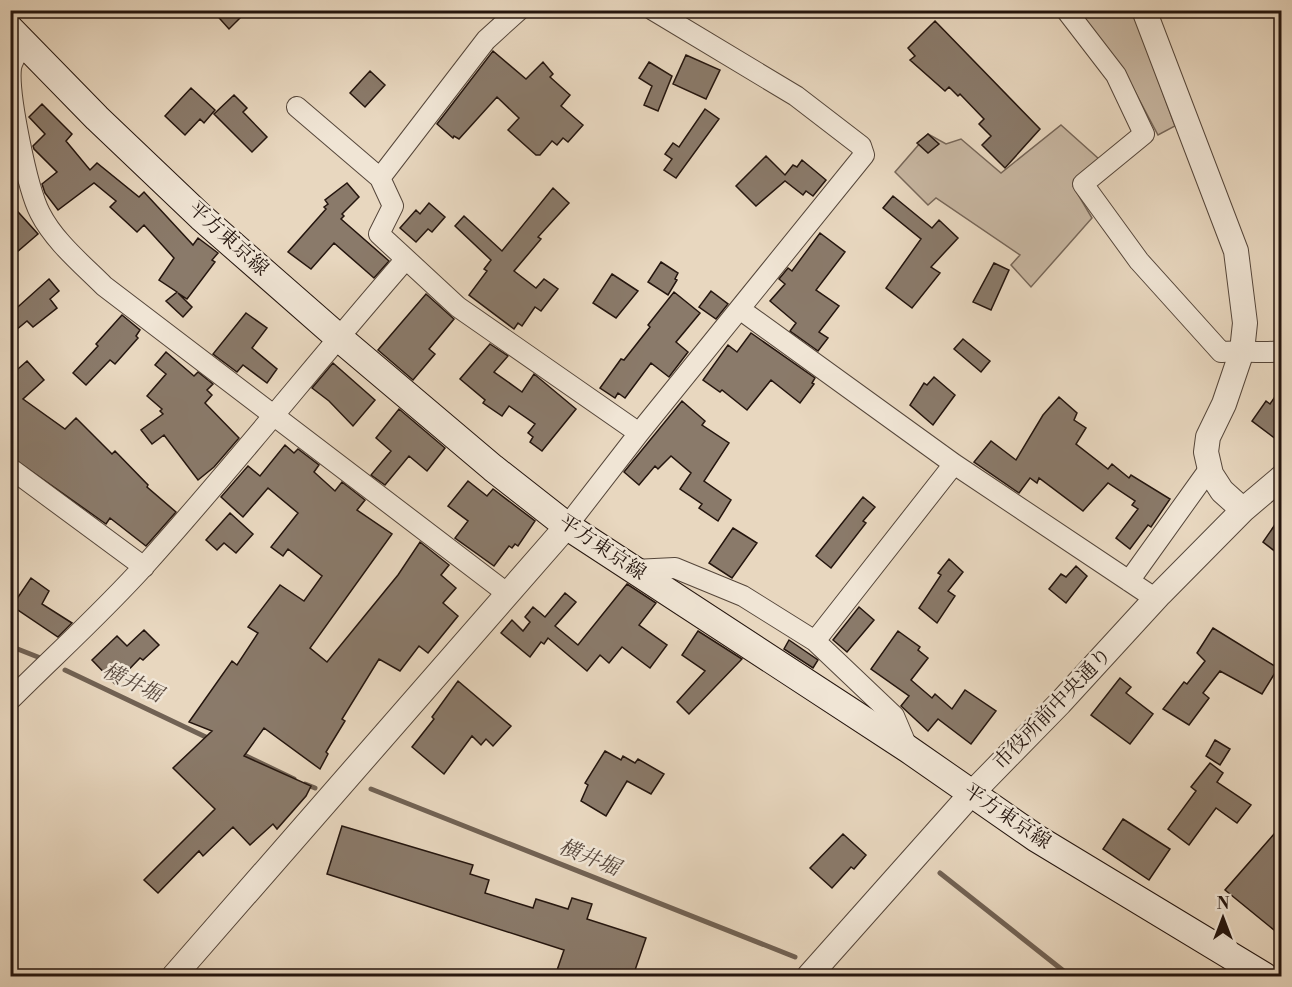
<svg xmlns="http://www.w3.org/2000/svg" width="1292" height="987" viewBox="0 0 1292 987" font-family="'Libre Bodoni','Noto Serif JP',serif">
	<rect width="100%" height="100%" fill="#e8d7bf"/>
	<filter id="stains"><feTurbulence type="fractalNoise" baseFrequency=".00333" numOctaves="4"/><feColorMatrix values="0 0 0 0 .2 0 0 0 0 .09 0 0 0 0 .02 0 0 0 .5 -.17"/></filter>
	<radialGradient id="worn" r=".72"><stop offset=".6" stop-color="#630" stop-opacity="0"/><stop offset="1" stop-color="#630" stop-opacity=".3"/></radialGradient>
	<path fill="#c7b6a1" stroke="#766658" stroke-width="1.5" d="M1078 11H1133L1175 126 1158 135 1125 73Z
		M1061 125 1099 159 1073 186 1092 218 1031 287 1011 265 1020 255 936 198 928 205 895 172 928 134 946 144 961 139 1001 173Z"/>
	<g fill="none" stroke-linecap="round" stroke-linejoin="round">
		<path stroke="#716254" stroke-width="5" d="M10 646 43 659
			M65 670 210 739
			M240 753 294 779
			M305 784 315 788
			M371 789 795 957
			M940 873 1070 976"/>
	</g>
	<path fill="#8a7a6a" stroke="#24150e" stroke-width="1.5" d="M212 10H248L229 29Z
		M935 21 1040 129 1005 168 982 145 991 136 979 124 984 119 960 94 958 96 949 87 945 91 910 60 915 56 908 48Z
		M493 51 526 79 543 62 553 74 550 77 570 95 561 106 583 125 568 142 563 138 557 145 552 141 540 155H536L508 130 519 118 497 97 459 139 454 136 453 138 437 124Z
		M686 55 720 70 706 99 673 84Z
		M649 62 672 76 658 111 644 105 652 86 639 78Z
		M370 71 385 85 365 107 350 93Z
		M191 88 215 110 204 123 200 119 185 135 165 116Z
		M234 95 247 108 243 112 267 137 252 152 214 114Z
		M42 104 72 134 66 141 90 170 97 163 139 197 144 192 193 245 198 238 218 253 212 260 215 262 187 299 178 293 192 307 183 317 166 301 177 292 159 280 174 258 144 225 137 232 110 207 116 201 94 183 58 210 45 193 42 184 57 172 34 149 33 146 45 134 29 117Z
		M705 109 719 119 676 178 664 170 672 159 665 154 673 143 679 147Z
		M928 134 939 144 928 153 917 143Z
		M766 156 785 175 793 165 797 167 802 160 826 180 813 196 806 191 803 195 785 181 756 206 736 186Z
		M347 183 359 197 342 214 344 216 341 219 389 261 374 278 334 243 311 269 288 252 326 209 324 207 328 204 325 200Z
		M553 188 569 203 538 237 541 239 514 271 536 288 544 279 558 289 541 311 535 307 522 326 518 323 514 329 469 295 487 271 484 269 491 260 455 226 464 216 502 251Z
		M893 196 932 228 939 220 958 238 931 267 940 273 912 308 886 288 921 239 883 208Z
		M10 203 38 234 10 258Z
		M429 203 445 217 432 232 428 229 416 242 400 228 416 210 420 214Z
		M820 233 845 252 816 290 839 306 819 332 828 338 818 351 790 331 796 323 770 301 785 284 779 279 788 268 792 271Z
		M661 262 678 273 675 279 677 280 668 295 648 282Z
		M994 263 1009 270 991 310 973 302Z
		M612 274 638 291 616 318 593 303Z
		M49 279 59 291 50 299 57 308 33 327 27 321 10 335V314Z
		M711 291 728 304 716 319 699 307Z
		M674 292 700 313 676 342 688 352 669 377 651 363 625 398 618 393 615 398 600 388 621 359 624 360 650 327 648 325Z
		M426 294 454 319 429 349 435 354 413 380 378 350Z
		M246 313 267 328 252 348 277 369 267 383 243 365 237 372 213 354Z
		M122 315 140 330 136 336 138 338 115 364 110 360 86 385 73 373 98 346 96 344Z
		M751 333 815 378 812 383 814 384 800 403 771 380 747 410 722 390 720 392 703 380 728 345 737 352Z
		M963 339 990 361 981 372 954 349Z
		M490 344 508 356 494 372 522 392 534 374 576 409 542 451 530 442 533 437 528 433 535 424 509 406 502 416 483 403 485 400 460 379Z
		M166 352 194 376 198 372 213 384 207 390 212 395 205 403 239 438 214 467 198 480 164 435 152 444 141 430 163 414 160 411 162 409 147 396 166 374 155 365Z
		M27 361 44 380 23 399 65 429 76 418 112 454 115 451 148 485 147 487 176 512 146 546 110 518 106 524 10 456V376Z
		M333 363 375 400 353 426 329 401 312 388Z
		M934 377 955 395 933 425 910 405 924 383 927 385Z
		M1281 388V443L1252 421 1266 401 1270 404Z
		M1059 397 1077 413 1074 420 1086 428 1076 444 1108 469 1112 464 1129 478 1131 475 1170 499 1151 527 1148 525 1130 549 1116 538 1138 509 1132 505 1135 501 1108 483 1083 511 1039 478 1037 483 1030 478 1019 493 974 462 991 441 1016 460 1043 415Z
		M682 401 705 421 702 425 729 443 704 481 731 500 718 521 699 508 702 504 680 489 691 473 671 456 658 469 655 466 639 485 624 472Z
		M399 409 445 448 427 471 409 456 385 485 371 475 391 451 376 438Z
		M285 445 294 453 298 449 319 465 314 472 335 491 342 482 365 500 357 510 392 534 310 648 327 662 398 575 420 542 449 565 441 575 456 588 443 603 458 616 428 653 419 646 400 671 379 659 342 719 345 721 326 752 328 754 320 769 264 728 244 756 311 786 306 796 277 829 273 824 250 845 233 827 203 856 199 851 158 893 144 880 215 809 173 768 212 731 189 722 232 661 237 665 258 633 248 627 280 585 304 601 322 576 288 549 283 556 271 547 298 513 268 488 243 517 221 497 248 466 260 476Z
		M468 481 487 496 493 489 535 521 518 546 515 544 512 548 509 546 494 566 455 538 468 521 448 506Z
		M863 497 875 507 863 521 866 523 831 568 816 556Z
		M230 513 253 534 236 553 224 543 217 550 206 540Z
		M1281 516V556L1263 542Z
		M733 528 757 543 732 578 709 563Z
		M949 559 963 572 948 591 955 596 937 623 919 608 941 575 938 573Z
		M1076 566 1087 576 1066 603 1049 589 1061 574 1066 577Z
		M31 578 49 591 42 604 72 623 58 637 12 606Z
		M627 584 656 603 639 625 667 645 650 668 622 647 609 663 600 655 587 671 548 638 544 644 541 642 530 657 501 633 512 620 523 631 530 622 525 617 533 607 545 617 565 593 576 602 555 626 578 645Z
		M859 607 874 620 847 652 833 640Z
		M1213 628 1278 668 1262 694 1220 671 1203 693 1209 698 1189 725 1163 709 1184 682 1187 684 1205 661 1197 653Z
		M144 630 159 645 143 660 140 658 115 684 92 660 117 636 127 646Z
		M698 631 742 659 689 714 677 702 705 671 682 655Z
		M898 631 920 647 918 650 928 658 911 680 932 698 935 694 952 709 965 690 996 711 971 744 938 719 928 731 901 706 909 696 871 669Z
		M789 640 818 660 813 668 784 649Z
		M1120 678 1131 687 1126 693 1153 714 1130 744 1091 715Z
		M458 681 511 726 493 746 486 739 481 745 472 736 444 774 412 747 434 719 432 717Z
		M1215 740 1230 749 1220 765 1206 756Z
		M605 751 621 760 623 756 635 763 638 759 664 774 651 794 627 781 606 816 581 801 588 785 585 783Z
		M1210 763 1223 773 1217 782 1251 805 1237 823 1216 808 1189 845 1168 829 1196 791 1191 787Z
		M1123 819 1170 849 1149 880 1103 849Z
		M342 826 473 865 470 874 489 880 485 893 533 908 536 899 568 909 572 898 592 904 587 919 646 938 633 976H555L564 950 327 874Z
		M1281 826V921L1274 930 1225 890Z
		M843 834 866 855 854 869 851 867 832 888 810 868Z"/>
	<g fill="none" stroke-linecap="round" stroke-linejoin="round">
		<defs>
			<path id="minor" d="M1066 10 1116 75 1144 134 1083 184 1139 261 1221 352C1242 350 1261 354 1282 351
				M24 43C20 50 12 60 11 68 8 94 27 188 40 213 54 241 82 264 104 286L508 594
				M297 107 380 178 393 206 379 234 458 307 639 433
				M380 178 486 40 519 10
				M741 310 954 464 1156 599
				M10 468 144 567
				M567 526 639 433 864 155 861 146 796 96 653 10
				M634 570 675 568 743 596 815 641
				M1129 581 1210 468
				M10 700C55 655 103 612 146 564 235 465 318 360 406 259
				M908 749 894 716 815 641 954 464"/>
			<path id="tertiary" d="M1144 10 1236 251 1245 323 1242 351 1224 404 1208 437 1206 452 1211 474 1222 491 1243 510
				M174 976 567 526
				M809 976 971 794 1060 703 1160 594 1243 510 1282 477"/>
			<path id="secondary" d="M10 29 97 118 201 217 338 337 493 468 567 526 908 749 1036 838 1264 976"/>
		</defs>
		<use href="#minor" stroke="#55463a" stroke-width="22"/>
		<use href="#tertiary" stroke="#55463a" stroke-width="26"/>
		<use href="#secondary" stroke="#24150e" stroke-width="29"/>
		<use href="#minor" stroke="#f0e5d5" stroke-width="20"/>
		<use href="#tertiary" stroke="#f0e5d5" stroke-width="24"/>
		<use href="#secondary" stroke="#f0e5d5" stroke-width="27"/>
	</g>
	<g text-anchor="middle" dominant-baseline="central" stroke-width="5" stroke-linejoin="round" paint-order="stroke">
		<g font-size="20" fill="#24150e" stroke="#f0e5d5">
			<text transform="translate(228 239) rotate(42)">平方東京線</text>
			<text transform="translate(602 548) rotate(34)">平方東京線</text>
			<text transform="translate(1053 709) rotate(-46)">市役所前中央通り</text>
			<text transform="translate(1007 817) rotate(34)">平方東京線</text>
		</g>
		<g font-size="21" font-style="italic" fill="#58483d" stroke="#f0e5d5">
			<text transform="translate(132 683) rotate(25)">横井堀</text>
			<text transform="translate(589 858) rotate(22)">横井堀</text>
		</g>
	</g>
	<rect width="1292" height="987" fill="none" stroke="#e8d7bf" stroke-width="36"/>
	<rect x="12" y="12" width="1268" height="963" fill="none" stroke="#24150e" stroke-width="3"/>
	<rect x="18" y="18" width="1256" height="951" fill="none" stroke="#24150e" stroke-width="1.5"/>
	<g transform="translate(1223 918)" stroke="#f0e5d5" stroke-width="4.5" paint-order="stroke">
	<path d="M0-4.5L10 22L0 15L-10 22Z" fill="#24150e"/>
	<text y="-9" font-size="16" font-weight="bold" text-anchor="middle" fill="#24150e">N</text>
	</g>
	<rect width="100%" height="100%" filter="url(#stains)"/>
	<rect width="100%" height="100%" fill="url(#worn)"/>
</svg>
